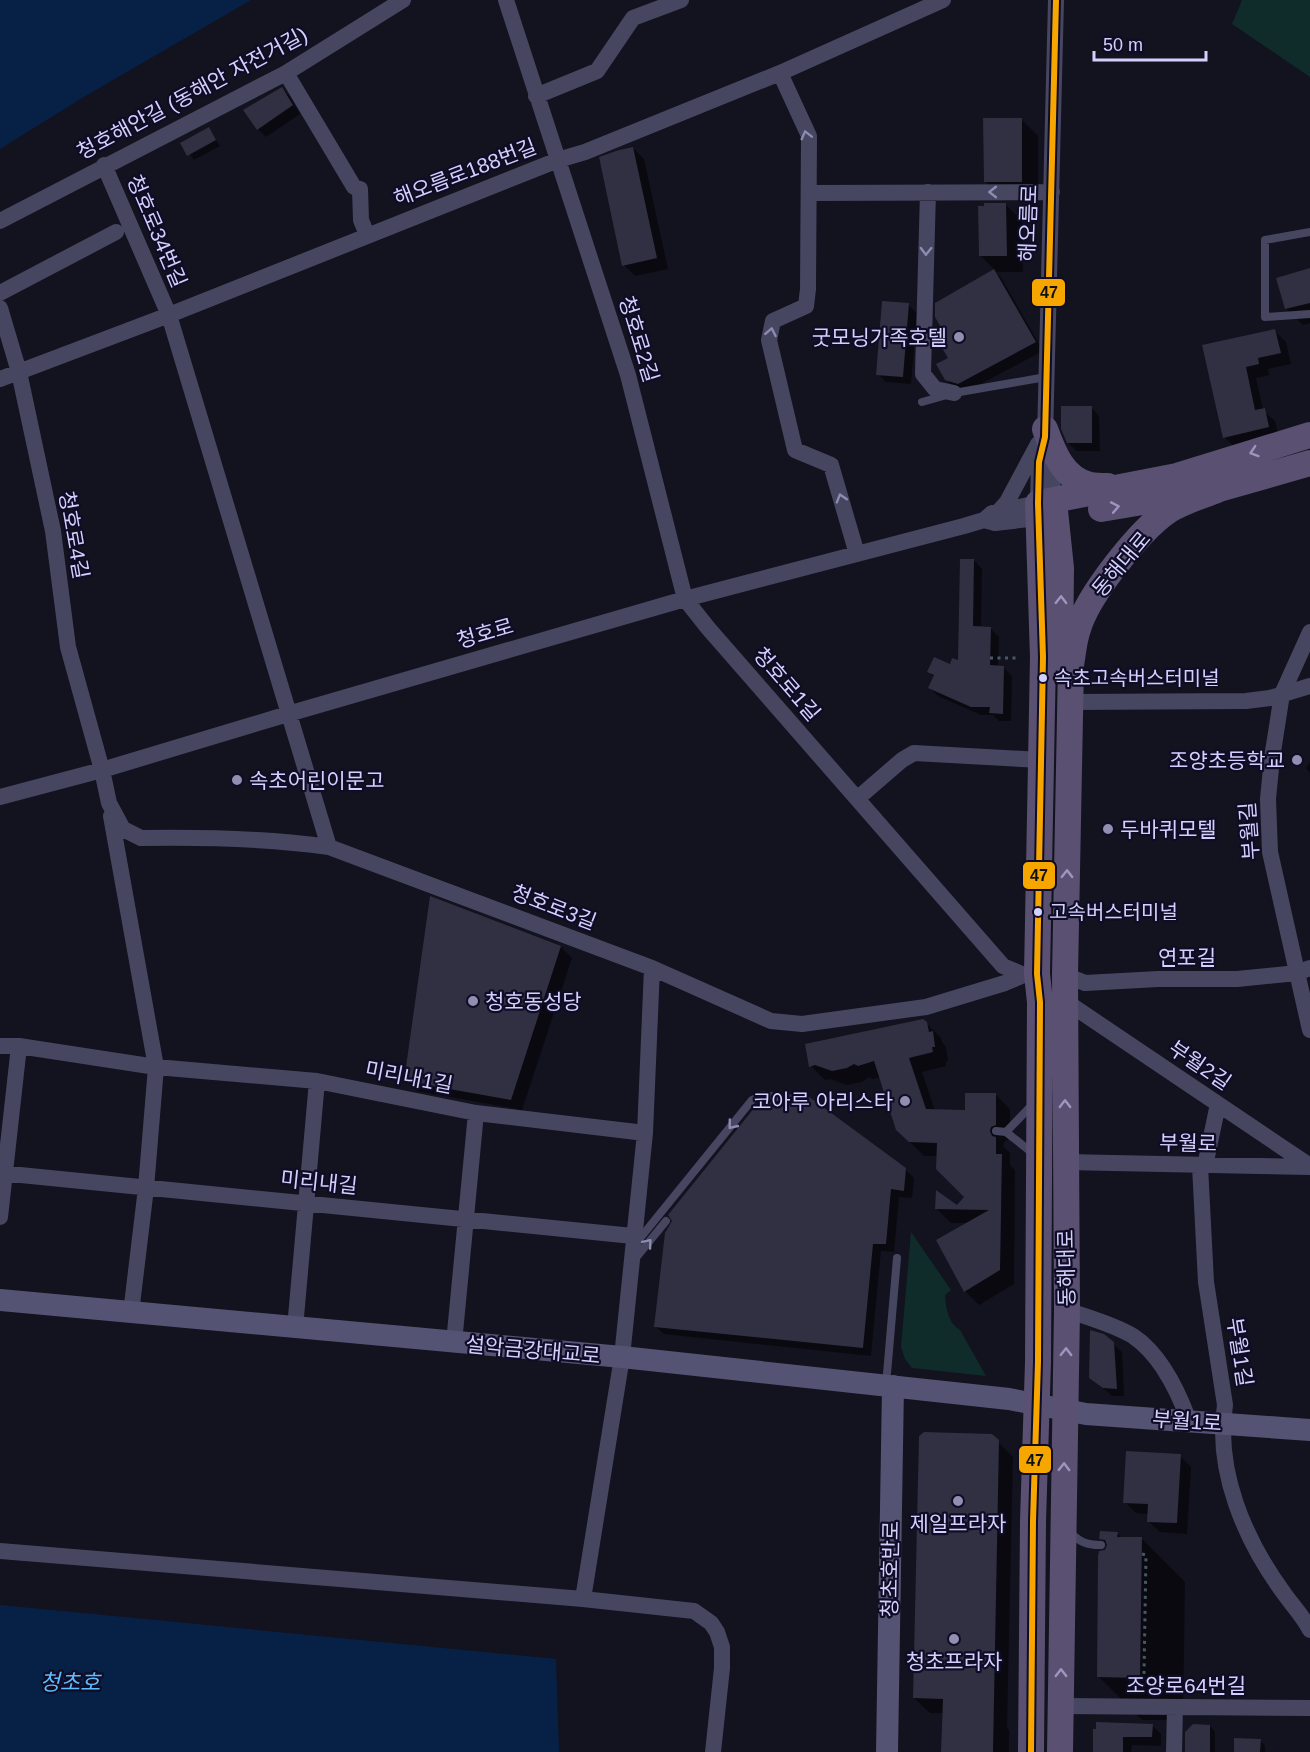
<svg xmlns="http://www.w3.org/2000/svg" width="1310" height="1752" viewBox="0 0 1310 1752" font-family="Helvetica,'Noto Sans KR',sans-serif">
	<rect width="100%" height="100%" fill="#13121f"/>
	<path fill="#0f2c2b" d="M1242 0H1310V77L1232 24Z
		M911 1232 951 1290 945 1295C946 1308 948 1323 960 1330L986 1376 912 1368 905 1359 901 1347Z"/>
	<path fill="#072146" d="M0 0H251L82 98 0 149Z
		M0 1605 556 1659 559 1752H0Z"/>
	<path fill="#0007" d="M282 89 290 97 300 114 266 137 258 129Z
		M1021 119 1038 136V198H1002L985 181Z
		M209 129 220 146 194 160 182 143Z
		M633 148 644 159 668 269 635 276 624 265Z
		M1005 204 1022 221 1023 272H996L1002 279 1043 351 967 391 954 388 946 379 950 359 937 304 995 270 981 256Z
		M1310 270V323L1303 325 1286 309Z
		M908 305 917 313 911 384 886 382 878 374Z
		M1275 331 1286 342 1291 364 1268 369 1269 375 1256 378 1263 410 1275 421 1279 438 1236 448 1224 437 1204 347Z
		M1091 407 1099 416 1100 451H1077L1068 443Z
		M974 560 982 569 981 628H990L999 637 998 667H1003L1012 676 1011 721H999L993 715H981L938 696 930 688 934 677 929 672 959 662Z
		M1310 762V773L1306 768Z
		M561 947 572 958 522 1110 417 1091 406 1080Z
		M926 1023 941 1038 942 1042 946 1047 948 1061H946V1066L922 1072 935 1111 966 1112 996 1095 1010 1109V1139L1005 1141 1003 1146 1010 1153V1165L1015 1170 1014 1284 979 1305 965 1291 970 1223H951L937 1209 957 1207 966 1197 938 1156H924L897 1129 881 1077 873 1079 869 1077 862 1082 847 1085 830 1079 825 1080 811 1066Z
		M781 1104 905 1169 914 1178 912 1198 899 1197 894 1252 881 1251 871 1356 664 1334 655 1326Z
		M1113 1344 1122 1352 1124 1396H1112L1090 1377Z
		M992 1436 1013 1457 1007 1728 1009 1730V1752H942L944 1713H930L914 1698Z
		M1180 1456 1191 1467 1187 1534 1160 1532 1148 1521 1149 1514 1136 1513 1125 1502Z
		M1117 1533 1122 1538 1142 1539 1185 1582 1183 1720H1142L1098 1676 1106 1552 1108 1546 1101 1538Z
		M1152 1725 1161 1734V1746L1132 1745 1131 1752H1094L1095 1731Z
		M1210 1726 1215 1732V1752H1186Z
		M1260 1740 1265 1746V1752H1235Z"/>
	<path fill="#312f42" d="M282 87 293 105 257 130 243 110Z
		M983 118H1022V182H984Z
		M209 127 216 140 187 156 180 143Z
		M633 147 657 258 622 266 599 157 619 150Z
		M984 203H1006L1007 256H979L978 206H984Z
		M1310 268V303L1285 309 1276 278Z
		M994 269 1036 342 958 384 945 380 936 364 948 358 935 336V329L940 326 935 317V303Z
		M882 301 909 303 903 377 876 375Z
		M1275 329 1281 353 1258 358 1259 364 1246 367 1255 410 1265 408 1269 427 1223 438 1202 345Z
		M1061 406H1092V443H1067L1061 429Z
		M960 559H974L973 626 991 627 990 665 1004 666 1003 714 989 713 990 707H971L928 688 934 675 927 672 934 657 950 664 952 658 958 660Z
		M430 896 561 946 511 1100 404 1081Z
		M923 1019 927 1022 929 1032 933 1031 935 1047H932L933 1052 909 1058 926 1109 965 1110V1093H996V1125L991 1127 990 1131 992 1136 996 1137V1154H1002L1000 1270 964 1292 936 1240 989 1210 935 1209 936 1190 957 1205 964 1197 936 1169 937 1143 909 1142 896 1130 874 1061 858 1066 854 1064 847 1068 832 1071 815 1065 809 1067 805 1044Z
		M796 1094 809 1097 819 1104 906 1168 904 1191 891 1189 886 1244H873L863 1348 654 1327 665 1233 672 1221 668 1215 755 1107 764 1102 779 1103 782 1100 783 1095Z
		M1090 1330 1104 1334 1114 1342 1117 1389 1103 1388 1089 1378Z
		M924 1432 992 1434 999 1440 993 1752H941L943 1699 913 1698 919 1436Z
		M1126 1451 1181 1454 1177 1523 1147 1522 1148 1504 1123 1503Z
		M1100 1531 1118 1532 1117 1537H1142L1140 1678 1097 1677 1098 1556 1099 1551 1105 1550 1107 1545 1105 1540 1099 1539Z
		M1096 1722 1153 1724 1152 1737H1123V1752H1093V1729H1096Z
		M1193 1724 1210 1725V1752H1185V1732Z
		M1234 1738 1261 1739 1260 1752H1234Z"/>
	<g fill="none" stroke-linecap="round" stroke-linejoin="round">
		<path stroke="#465969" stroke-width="3" stroke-dasharray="3 4.5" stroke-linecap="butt" d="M990 658H1017
			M1142 1554 1146 1555 1144 1674"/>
		<path stroke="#464661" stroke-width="8" d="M1310 232 1265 240V317L1310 314
			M922 402 954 393 1046 377
			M996 1131 1006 1132 1035 1155
			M1006 1132 1033 1104
			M637 1242 752 1100 762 1095 777 1097
			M635 1259 666 1221
			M886 1385 897 1258
			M1068 1530C1079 1542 1086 1545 1101 1545"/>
		<path stroke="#464661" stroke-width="16" d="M506 0 628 375 685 599 708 628 1003 966 1024 975
			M286 73 354 187 360 189 361 220 367 235
			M780 73 809 136 808 289 806 306 773 321 769 340 795 450 831 465 857 554
			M536 96 597 71 633 18 681 0
			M104 165 169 315 329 847
			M928 192 923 374 935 389 954 393
			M809 193 1052 192
			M0 221 286 73 403 0
			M0 293 116 232
			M0 308 19 372 53 531 68 647 102 770 109 803 123 829 141 838C205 837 266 838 329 847L652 968 771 1021 802 1024 926 1007 1005 983 1024 975 1037 974
			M0 379 169 315 558 160 585 152 780 73 943 0
			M1046 453 1050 460 1054 501
			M999 511 1007 502 1038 444
			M984 520 995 523 1038 518
			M1310 632 1282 694 1272 758 1268 799 1270 852 1310 1030
			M1071 702 1246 701 1270 698 1310 686
			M0 797 102 770 288 714 685 599 964 526 984 520 992 513 1038 503 1039 462 1045 437 1056 0
			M858 798 902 760 914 753 1041 760
			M111 816 156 1067 146 1188 131 1313
			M1065 975 1085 983 1158 979H1237L1297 973 1310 968
			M1065 1001 1310 1166
			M0 1046H19L156 1067 317 1081 476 1113 645 1133
			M1065 1162 1310 1167
			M1200 1166 1206 1282 1225 1405C1215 1471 1245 1540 1283 1592 1292 1605 1303 1616 1310 1630
			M1205 1166 1218 1104
			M0 1173 633 1236
			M0 1217 19 1046
			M1067 1310C1089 1318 1113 1324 1133 1336 1160 1354 1178 1391 1189 1421
			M295 1328 317 1081
			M454 1343 476 1113
			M0 1551 583 1599 694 1611 711 1623 717 1632 722 1647V1668L713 1752
			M583 1599 622 1357 645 1133 652 968
			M1061 1706 1310 1708
			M1174 1752 1175 1708"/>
		<path stroke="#545373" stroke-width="22" d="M0 1300 622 1357 1009 1399 1086 1414 1310 1430
			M887 1752 893 1386"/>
		<path stroke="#5a5072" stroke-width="26" d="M1045 429C1053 451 1063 479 1090 485 1095 486 1102 486 1108 486
			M1054 501 1061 568 1060 658
			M1101 509 1219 489 1310 463
			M1031 1752 1033 1521 1038 1362 1040 1002 1037 974 1043 657 1038 503 1177 476 1310 435
			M1060 1752 1067 1310 1065 975 1071 665C1073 654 1074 640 1078 629 1088 595 1139 531 1168 511 1182 502 1203 496 1219 489"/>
		<defs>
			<path id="bus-1" d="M1031 1752 1033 1521 1038 1362 1040 1002 1037 974 1043 657 1038 503 1039 462 1045 437 1056 0"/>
		</defs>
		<use href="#bus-1" stroke="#0f0c25" stroke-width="10"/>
		<use href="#bus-1" stroke="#f7a600" stroke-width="6"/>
	</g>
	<defs><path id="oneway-chevron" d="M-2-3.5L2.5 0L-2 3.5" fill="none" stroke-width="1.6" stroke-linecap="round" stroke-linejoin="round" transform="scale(1.5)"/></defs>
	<g stroke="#8c8bb0">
		<use href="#oneway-chevron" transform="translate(806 135) rotate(-104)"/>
		<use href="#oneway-chevron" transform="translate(993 192) rotate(180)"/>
		<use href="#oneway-chevron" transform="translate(926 251) rotate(91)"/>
		<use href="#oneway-chevron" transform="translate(771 332) rotate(-79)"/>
		<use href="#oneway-chevron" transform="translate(841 498) rotate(-107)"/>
		<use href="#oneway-chevron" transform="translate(732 1125) rotate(129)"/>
		<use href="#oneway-chevron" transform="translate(648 1243) rotate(-50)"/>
	</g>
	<g stroke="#9d96c0">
		<use href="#oneway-chevron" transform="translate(1254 452) rotate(162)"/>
		<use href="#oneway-chevron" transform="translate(1115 507) rotate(-11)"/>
		<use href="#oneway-chevron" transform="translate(1061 600) rotate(-89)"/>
		<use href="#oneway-chevron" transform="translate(1067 874) rotate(-89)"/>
		<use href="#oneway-chevron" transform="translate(1065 1104) rotate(-90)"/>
		<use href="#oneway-chevron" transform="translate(1066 1352) rotate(-89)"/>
		<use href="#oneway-chevron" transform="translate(1064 1467) rotate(-89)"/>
		<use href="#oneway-chevron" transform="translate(1061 1673) rotate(-90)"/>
	</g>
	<g fill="#908eb1" stroke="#0f0c25" stroke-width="2">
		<circle cx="959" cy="337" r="6"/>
		<circle cx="1297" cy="760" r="6"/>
		<circle cx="237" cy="780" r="6"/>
		<circle cx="1108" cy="829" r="6"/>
		<circle cx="473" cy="1001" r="6"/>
		<circle cx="905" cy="1101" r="6"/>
		<circle cx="958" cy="1501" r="6"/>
		<circle cx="954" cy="1639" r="6"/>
	</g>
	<g fill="#d3d0ff" stroke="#0f0c25" stroke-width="2">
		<circle cx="1043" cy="678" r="5"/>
		<circle cx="1038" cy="912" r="5"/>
	</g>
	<g text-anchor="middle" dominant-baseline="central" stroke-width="4.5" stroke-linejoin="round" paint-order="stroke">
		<g font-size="20" fill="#d3d0ff" stroke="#0f0c25" text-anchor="start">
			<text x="1054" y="678">속초고속버스터미널</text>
			<text x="1049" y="912">고속버스터미널</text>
		</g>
		<g font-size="21" fill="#d3d0ff" stroke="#0f0c25">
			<text transform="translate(192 93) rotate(-28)">청호해안길 (동해안 자전거길)</text>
			<text transform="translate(465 172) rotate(-21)">해오름로188번길</text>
			<text transform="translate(1028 223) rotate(-88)">해오름로</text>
			<text transform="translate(157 231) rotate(67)">청호로34번길</text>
			<text transform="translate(639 339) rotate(73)">청호로2길</text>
			<text transform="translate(74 535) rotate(80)">청호로4길</text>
			<text transform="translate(1121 564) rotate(-50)">동해대로</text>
			<text transform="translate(485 633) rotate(-16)">청호로</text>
			<text transform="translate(787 684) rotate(49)">청호로1길</text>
			<text transform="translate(1249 831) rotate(-94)">부월길</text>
			<text transform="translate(554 907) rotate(21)">청호로3길</text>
			<text x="1187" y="957">연포길</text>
			<text transform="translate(1200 1065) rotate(34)">부월2길</text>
			<text transform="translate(409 1077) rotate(11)">미리내1길</text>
			<text transform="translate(1188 1143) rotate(1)">부월로</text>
			<text transform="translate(319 1182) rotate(6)">미리내길</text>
			<text transform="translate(1066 1268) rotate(-91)">동해대로</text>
			<text transform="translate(533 1350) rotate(5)">설악금강대교로</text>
			<text transform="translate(1240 1352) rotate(81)">부월1길</text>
			<text transform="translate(1187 1421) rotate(4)">부월1로</text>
			<text transform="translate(890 1569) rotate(-89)">청초호반로</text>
			<text x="1186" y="1685">조양로64번길</text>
		</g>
		<g font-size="21" fill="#d3d0ff" stroke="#0f0c25" text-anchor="end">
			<text x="947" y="337">굿모닝가족호텔</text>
			<text x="1285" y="760">조양초등학교</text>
			<text x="249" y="780" text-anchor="start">속초어린이문고</text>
			<text x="1120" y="829" text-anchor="start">두바퀴모텔</text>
			<text x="485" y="1001" text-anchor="start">청호동성당</text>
			<text x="893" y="1101">코아루 아리스타</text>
			<text x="958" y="1523" text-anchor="middle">제일프라자</text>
			<text x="954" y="1661" text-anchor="middle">청초프라자</text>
		</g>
		<g font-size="22" font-style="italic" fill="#5ebbff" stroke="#0f0c25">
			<text x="70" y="1682">청초호</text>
		</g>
	</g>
	<g stroke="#0f0c25" stroke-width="2">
		<rect x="1031" y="278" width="35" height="29" rx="6" fill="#f7a600"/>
		<rect x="1022" y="861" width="34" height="29" rx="6" fill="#f7a600"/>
		<rect x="1018" y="1445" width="34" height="29" rx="6" fill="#f7a600"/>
	</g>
	<g font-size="16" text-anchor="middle" font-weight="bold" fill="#111">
		<text x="1049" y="298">47</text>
		<text x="1039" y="881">47</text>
		<text x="1035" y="1466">47</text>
	</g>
	<path d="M1094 51v9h112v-9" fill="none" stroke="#d3d0ff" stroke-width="3"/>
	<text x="1103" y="51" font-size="18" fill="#d3d0ff" stroke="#0f0c25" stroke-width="4.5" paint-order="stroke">50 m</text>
</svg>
